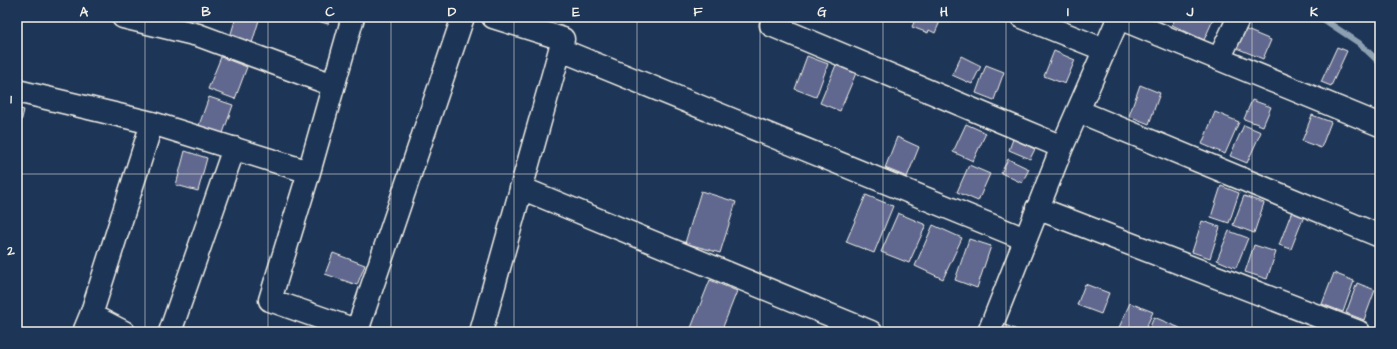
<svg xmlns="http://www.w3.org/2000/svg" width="1397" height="349" viewBox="0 0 1397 349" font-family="'Architects Daughter',sans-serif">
	<rect width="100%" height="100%" fill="#1d3557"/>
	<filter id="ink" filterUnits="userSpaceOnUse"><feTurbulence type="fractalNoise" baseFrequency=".025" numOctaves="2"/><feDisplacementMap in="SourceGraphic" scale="8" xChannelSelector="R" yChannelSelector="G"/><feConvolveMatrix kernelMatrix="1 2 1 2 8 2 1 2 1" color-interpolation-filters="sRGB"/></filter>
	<g filter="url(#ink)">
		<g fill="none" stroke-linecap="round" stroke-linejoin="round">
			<path stroke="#8ca0b1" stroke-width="6" d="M1320 17 1359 43 1380 63"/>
		</g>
		<path fill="#61688f" stroke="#f4f1e8" d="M236 17H260L252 43 230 37Z
			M304 17H330L328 24Z
			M916 17H942L935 33 929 30 928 33 912 27Z
			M1176 17H1207L1213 20 1204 40 1172 25Z
			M1242 28 1271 40 1263 59 1234 47Z
			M1337 47 1347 51 1331 86 1321 82Z
			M1054 51 1075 60 1065 84 1044 76Z
			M807 56 828 64 816 97 795 89Z
			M961 56 981 66 972 84 952 75Z
			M221 57 247 67 235 99 208 89Z
			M836 65 856 73 840 111 820 103Z
			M986 65 1004 72 994 100 976 93Z
			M1140 85 1160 93 1149 124 1129 116Z
			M209 97 233 105 222 136 198 128Z
			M1252 100 1271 107 1263 126 1244 119Z
			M17 108 24 110 18 135H17Z
			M1215 112 1239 122 1225 154 1202 144Z
			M1312 115 1331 122 1321 148 1302 141Z
			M966 124 986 133 973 161 953 152Z
			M1244 125 1261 132 1247 163 1230 156Z
			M897 137 919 147 907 177 885 168Z
			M1013 139 1035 149 1030 159 1009 150Z
			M185 151 207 158 198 191 176 185Z
			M1008 159 1029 169 1022 183 1001 173Z
			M969 165 990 174 978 201 957 192Z
			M1221 186 1239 193 1229 223 1211 217Z
			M701 191 736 202 720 253 685 243Z
			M866 195 893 206 874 253 846 242Z
			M1244 196 1264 203 1254 233 1233 225Z
			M1292 211 1304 216 1291 249 1279 245Z
			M898 213 926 225 909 263 881 252Z
			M1202 221 1220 227 1210 258 1192 252Z
			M933 225 962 238 943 279 915 266Z
			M1229 231 1248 238 1236 268 1217 260Z
			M969 239 991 246 977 288 955 280Z
			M1254 245 1276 252 1267 279 1245 272Z
			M333 253 365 265 357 285 325 274Z
			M1334 273 1354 281 1343 312 1322 304Z
			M710 280 737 291 721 332H702L691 328Z
			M1357 283 1375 290 1364 320 1346 313Z
			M1085 284 1109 293 1101 314 1077 305Z
			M1130 303 1153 312 1144 332H1117Z
			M1154 317 1180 328 1178 332H1148Z
			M1003 324 1022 332H1000Z"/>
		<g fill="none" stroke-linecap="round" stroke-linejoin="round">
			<defs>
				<path id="street" d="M123 17 198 35 333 85
					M353 17 309 172 270 300 361 332
					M1022 17 1105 50
					M1119 18 1380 125
					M771 25 1062 147
					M561 50 1025 239
					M1219 59 1239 17
					M17 91 152 123 309 172
					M1078 111 1380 236
					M521 188 871 332
					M1037 208 1359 332
					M91 315 124 332
					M357 331 463 17
					M84 332 91 315 152 123
					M170 332 234 148
					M481 332 563 39 493 17
					M989 332 1062 147 1119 17"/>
			</defs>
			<use href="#street" stroke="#f4f1e8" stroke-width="25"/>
			<use href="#street" stroke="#1d3557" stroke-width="22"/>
		</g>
	</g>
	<path fill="none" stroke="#f4f1e8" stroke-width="1" stroke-opacity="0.55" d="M145 17V332M268 17V332M391 17V332M514 17V332M637 17V332M760 17V332M883 17V332M1006 17V332M1129 17V332M1252 17V332M17 174H1380"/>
	<rect width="1397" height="349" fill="none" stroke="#1d3557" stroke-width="44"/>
	<rect x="22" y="22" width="1353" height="305" fill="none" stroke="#f4f1e8" stroke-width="1.5"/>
	<g font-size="13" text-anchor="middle" font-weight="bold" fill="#f4f1e8">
		<text x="84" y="16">A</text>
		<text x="206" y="16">B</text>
		<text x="330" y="16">C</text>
		<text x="452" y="16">D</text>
		<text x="576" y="16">E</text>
		<text x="698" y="16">F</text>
		<text x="822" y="16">G</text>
		<text x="944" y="16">H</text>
		<text x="1068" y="16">I</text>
		<text x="1190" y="16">J</text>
		<text x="1314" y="16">K</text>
		<text x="11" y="103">1</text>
		<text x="11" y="255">2</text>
	</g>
</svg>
